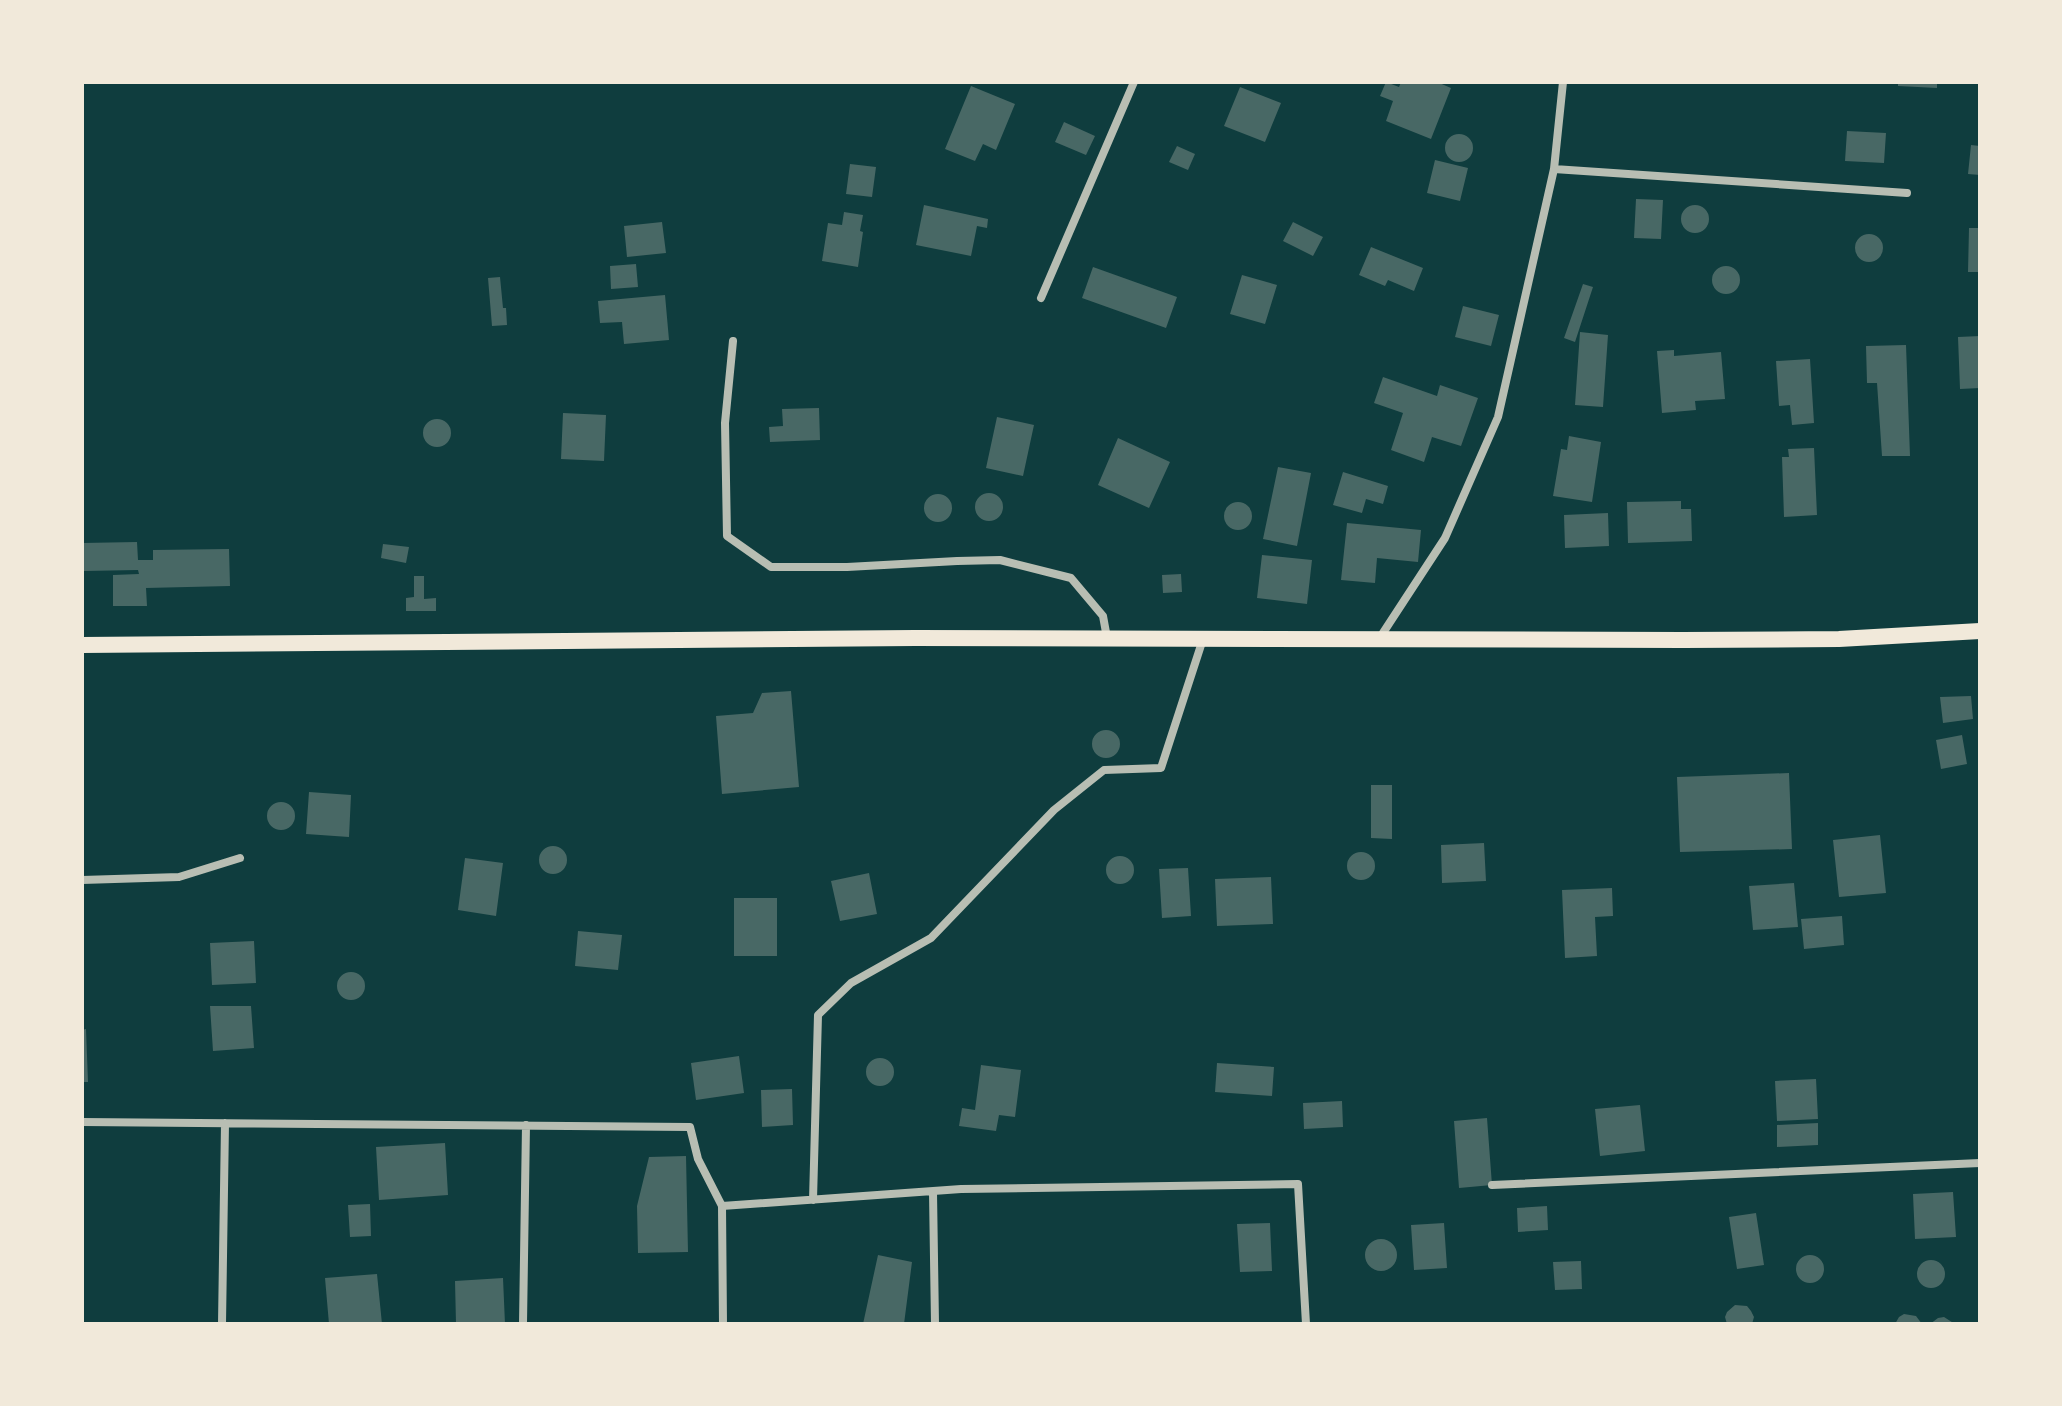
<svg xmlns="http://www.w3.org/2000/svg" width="2062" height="1406" viewBox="0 0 2062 1406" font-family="Rubik,sans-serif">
	<rect width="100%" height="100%" fill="#0f3d3e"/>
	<path fill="#486865" d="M1386 82 1399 87 1401 82H1437L1451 88 1431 139 1386 121 1393 101 1380 96Z
		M1898 82H1937V88L1898 86Z
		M971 86 1015 104 996 150 983 144 975 161 945 149Z
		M1240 87 1281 103 1265 142 1224 126Z
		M1064 122 1095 136 1086 155 1055 142Z
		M1847 131 1886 133 1884 163 1845 161Z
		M1445 148a14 14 0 1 1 28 0a14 14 0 1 1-28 0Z
		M1971 145 1980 146V175L1968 174Z
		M1177 146 1195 154 1188 170 1169 162Z
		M1435 160 1468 168 1460 201 1427 193Z
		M850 164 876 167 872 197 846 194Z
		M1636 199 1663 200 1661 239 1634 238Z
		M924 205 988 219 987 228 977 226 971 256 916 245Z
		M1681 219a14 14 0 1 1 28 0a14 14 0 1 1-28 0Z
		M844 212 863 215 860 231 863 232 858 267 822 261 828 223 842 225Z
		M662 222 666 253 627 257 624 226Z
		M1293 222 1323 237 1313 256 1283 241Z
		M1969 228H1980V272H1968Z
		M1855 248a14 14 0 1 1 28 0a14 14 0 1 1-28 0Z
		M1371 247 1423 268 1414 291 1388 280 1385 286 1359 275Z
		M636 264 638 287 611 289 610 266Z
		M1712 280a14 14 0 1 1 28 0a14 14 0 1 1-28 0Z
		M1093 267 1177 297 1166 328 1082 298Z
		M1242 275 1277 285 1265 324 1230 314Z
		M500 277 503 308H506L507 325 492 326 488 278Z
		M1583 284 1593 287 1575 342 1564 338Z
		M665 295 669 340 624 344 622 322 600 323 598 301Z
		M1463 306 1499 315 1491 346 1455 337Z
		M1580 332 1608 335 1603 407 1575 405Z
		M1980 336V388L1960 389 1958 337Z
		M1906 345 1910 456H1882L1877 383H1867L1866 346Z
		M1674 350V356L1721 352 1725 399 1695 401 1696 410 1662 413 1657 351Z
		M1810 359 1814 423 1792 425 1790 405 1779 406 1776 361Z
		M1383 377 1437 396 1440 385 1478 398 1461 446 1432 437 1424 462 1391 450 1403 413 1374 403Z
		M819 408 820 440 770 442 769 427 783 426 782 409Z
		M563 413 606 415 604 461 561 459Z
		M997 417 1034 425 1023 476 986 468Z
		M423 433a14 14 0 1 1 28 0a14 14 0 1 1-28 0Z
		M1569 436 1601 442 1592 502 1553 496 1561 449 1567 450Z
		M1118 438 1170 462 1149 508 1098 485Z
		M1814 448 1817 515 1784 517 1782 457H1789L1788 449Z
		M1278 467 1311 473 1297 546 1263 539Z
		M1343 472 1388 486 1383 504 1366 499 1362 513 1333 505Z
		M975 507a14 14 0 1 1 28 0a14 14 0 1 1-28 0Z
		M924 508a14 14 0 1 1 28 0a14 14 0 1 1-28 0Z
		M1681 501V509H1691L1692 541 1628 543 1627 502Z
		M1224 516a14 14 0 1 1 28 0a14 14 0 1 1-28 0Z
		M1608 513 1609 546 1565 548 1564 515Z
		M1347 523 1421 530 1418 562 1377 558 1375 583 1341 580Z
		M137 542 138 560H153V550L229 549 230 586 146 588 147 606H113V575L139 574 138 570 83 571 82 543Z
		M383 544 409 547 406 563 381 558Z
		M1262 555 1312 560 1307 604 1257 598Z
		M1181 574 1182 592 1163 593 1162 575Z
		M414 576H424V599L436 598V611H406V598L414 597Z
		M791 691 799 787 722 794 716 716 753 713 762 693Z
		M1971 696 1973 719 1943 723 1940 697Z
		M1092 744a14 14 0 1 1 28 0a14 14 0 1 1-28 0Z
		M1962 735 1967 764 1941 769 1936 740Z
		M1789 773 1792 849 1680 852 1677 777Z
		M1371 785H1392V839L1371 838Z
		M309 792 351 795 349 837 306 834Z
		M267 816a14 14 0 1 1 28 0a14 14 0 1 1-28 0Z
		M1880 835 1886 893 1839 897 1833 840Z
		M1484 843 1486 881 1442 883 1441 845Z
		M539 860a14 14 0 1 1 28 0a14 14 0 1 1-28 0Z
		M1347 866a14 14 0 1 1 28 0a14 14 0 1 1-28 0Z
		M1106 870a14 14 0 1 1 28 0a14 14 0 1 1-28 0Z
		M465 858 503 863 496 916 458 910Z
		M1188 868 1191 916 1162 918 1159 869Z
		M869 873 877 914 840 921 831 881Z
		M1271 877 1273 924 1217 926 1215 879Z
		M1794 883 1798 927 1753 930 1749 886Z
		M1612 888 1613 916 1595 917 1597 956 1565 958 1562 890Z
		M734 898H777V956H734Z
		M1842 916 1844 945 1804 949 1801 919Z
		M578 931 622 935 618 970 575 966Z
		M254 941 256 983 212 985 210 943Z
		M337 986a14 14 0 1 1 28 0a14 14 0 1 1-28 0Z
		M210 1006H251L254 1048 213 1051Z
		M86 1029 88 1082H82V1030Z
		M739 1056 744 1093 696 1100 691 1063Z
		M866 1072a14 14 0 1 1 28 0a14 14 0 1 1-28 0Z
		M1217 1063 1274 1067 1272 1096 1215 1092Z
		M981 1065 1021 1070 1015 1117 999 1115 996 1131 959 1126 962 1108 975 1110Z
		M1816 1079 1818 1119 1777 1121 1775 1081Z
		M792 1089 793 1125 762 1127 761 1090Z
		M1342 1101 1343 1127 1304 1129 1303 1103Z
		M1640 1105 1645 1151 1600 1156 1595 1109Z
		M1487 1118 1492 1185 1459 1188 1454 1121Z
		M1818 1123V1145L1777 1147V1125Z
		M445 1143 448 1195 379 1200 376 1147Z
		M686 1156 688 1252 638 1253 637 1206 649 1157Z
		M1953 1192 1956 1237 1915 1239 1913 1194Z
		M370 1204 371 1236 350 1237 348 1205Z
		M1547 1206 1548 1230 1518 1232 1517 1208Z
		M1756 1213 1764 1265 1737 1269 1729 1217Z
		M1270 1223 1272 1271 1240 1272 1237 1224Z
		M1444 1223 1447 1268 1414 1270 1411 1225Z
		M1365 1255a16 16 0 1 1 32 0a16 16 0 1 1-32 0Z
		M1796 1269a14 14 0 1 1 28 0a14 14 0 1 1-28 0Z
		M878 1255 912 1262 904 1324H863Z
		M1917 1274a14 14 0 1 1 28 0a14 14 0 1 1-28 0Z
		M1581 1261 1582 1289 1555 1290 1553 1262Z
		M377 1274 382 1324H329L325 1278Z
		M503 1278 505 1324H456L455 1281Z
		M1735 1305 1747 1306 1751 1311 1754 1317 1752 1324H1727L1725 1317 1727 1312Z
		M1904 1314 1916 1316 1922 1324H1895L1899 1317Z
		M1944 1317 1955 1324H1930L1938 1318Z"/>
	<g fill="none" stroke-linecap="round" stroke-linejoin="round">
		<path stroke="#b8beb3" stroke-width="8" d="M1554 169 1907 193
			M1041 298 1134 82
			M733 341 725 423 727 536 771 567H847L957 561 1000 560 1071 578 1103 616 1107 638
			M1379 639 1445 538 1498 417 1554 169 1563 82
			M82 880 179 877 240 858
			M82 1122 690 1127 698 1159 722 1206 961 1189 1298 1184 1306 1324
			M1492 1185 1980 1163
			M933 1192 935 1324
			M813 1200 818 1015 851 983 931 938 1054 810 1104 770 1161 768 1203 639
			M722 1206 723 1324
			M222 1324 225 1123
			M523 1324 526 1125"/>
		<path stroke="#f1e9da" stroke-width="16" d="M82 645 915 638 1683 640 1839 639 1980 631"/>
	</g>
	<rect width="2062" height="1406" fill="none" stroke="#f1e9da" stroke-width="168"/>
</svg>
